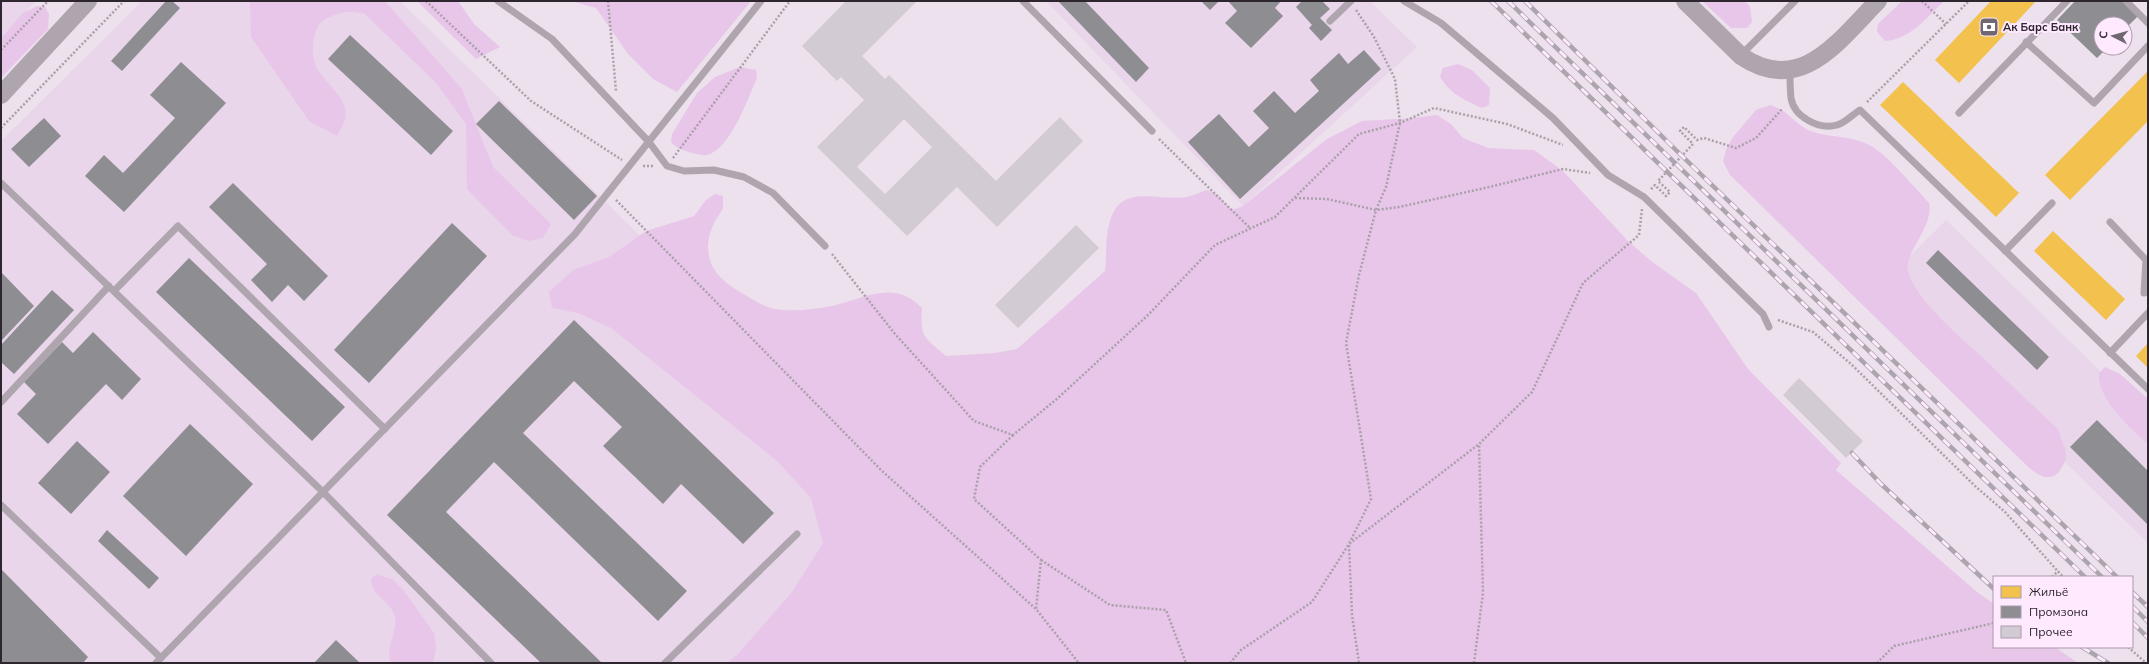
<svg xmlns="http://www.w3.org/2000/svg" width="2149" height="664" font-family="Mulish,sans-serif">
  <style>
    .built { fill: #e9d6ea }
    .green { fill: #e8c6e9 }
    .homes { fill: #f2c14e }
    .industry { fill: #8d8d92 }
    .building { fill: #d3cbd3; fill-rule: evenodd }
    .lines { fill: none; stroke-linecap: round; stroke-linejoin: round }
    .path { stroke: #aaa0aa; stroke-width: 2.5; stroke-dasharray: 2 2; stroke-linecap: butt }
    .service { stroke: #afa5af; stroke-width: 7 }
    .tertiary { stroke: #afa5af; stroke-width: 18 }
    .rail-casing { stroke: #ada5ad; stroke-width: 4.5 }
    .rail { stroke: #fee9fe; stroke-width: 3; stroke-dasharray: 9; stroke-linecap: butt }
    .labels { text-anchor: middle; stroke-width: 4; stroke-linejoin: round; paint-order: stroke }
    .poi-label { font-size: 11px; font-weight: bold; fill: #2e262e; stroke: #fee9fe; text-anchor: start }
  </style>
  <rect width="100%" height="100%" fill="#ece1ec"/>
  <!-- built -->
  <path class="built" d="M1 1H36L1 37Z
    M142 1H400L1070 656 1062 663H1V141Z
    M1046 1H1370L1417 47 1243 206Z
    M1946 220 2148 418V543L1882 284Z"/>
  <!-- green -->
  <path class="green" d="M250 1H385L462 89 493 167 551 224 543 238 528 241 512 235 467 189 466 124 437 84 365 14C349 10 339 12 324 20 311 28 310 58 318 70 324 80 343 97 345 108 348 119 342 127 337 136L309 121 251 37Z
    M417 1H458L474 24 500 47 476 59Z
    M571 1H751L677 92 653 79 628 54 596 8Z
    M1702 1H1745L1750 7 1752 22 1747 28H1731Z
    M1902 1H1944C1926 18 1911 39 1885 41L1877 32 1878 24Z
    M37 6 45 7 49 14 48 29 1 78V38L23 13Z
    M1458 64 1472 70 1490 88 1489 105 1482 108C1466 101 1447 92 1440 76L1443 68Z
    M740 67 756 70 757 78C748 98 730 150 707 155 702 156 697 154 692 153 683 150 677 149 671 142L672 134 697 93 715 77Z
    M1770 105C1786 109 1794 123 1808 130 1826 138 1847 135 1865 143 1884 150 1914 187 1929 203 1934 227 1903 254 1908 271 1915 299 1959 336 1981 356 2006 380 2032 405 2058 429 2060 437 2067 449 2066 457 2065 462 2061 470 2058 473 2044 485 2031 469 2021 460L1730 175 1723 161 1726 150 1733 137 1756 110Z
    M1437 115 1451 124 1463 138 1488 148 1534 150 1563 171 1628 241 1651 261 1696 293 1748 369 1841 463 1836 470 1977 592 1994 604V647H2055L2078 663H727L738 654 792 592 823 543 811 498 777 461 611 328 578 313 552 308 549 292 573 270 609 257 646 231 694 216 706 200 715 194 723 196C723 200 723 204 723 208 721 213 717 217 715 221 710 231 706 245 709 256 712 273 727 284 740 292 754 300 767 310 784 310 799 311 817 309 832 306 865 298 894 279 922 308 920 338 924 337 946 356L995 353 1017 349 1105 271C1107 256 1105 239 1109 225 1119 181 1157 202 1186 197 1193 196 1200 192 1207 190L1218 195 1232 210 1243 206 1327 139 1362 121 1414 118Z
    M2105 367 2120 374 2148 399V444C2130 428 2097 399 2099 373Z
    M377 574 393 580 404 591 434 633 436 648 433 663H391C384 647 400 629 394 614 389 600 371 595 371 579Z"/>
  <!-- homes -->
  <path class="homes" d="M1991 1H2036L1959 83 1935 60Z
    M2148 71V121L2070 200 2045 175Z
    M1903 82 2019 193 1996 217 1880 105Z
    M2053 231 2125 299 2106 320 2034 251Z
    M2148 343V368L2136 356Z"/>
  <!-- industry -->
  <path class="industry" d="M166 1H172L180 8 122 71 111 61Z
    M1058 1H1085L1149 68 1136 82Z
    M1201 1H1219L1210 10Z
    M1228 1H1281L1275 8 1283 16 1251 48 1225 23 1237 11Z
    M1302 1H1322L1330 9 1320 18 1332 30 1321 41 1309 28 1312 25 1296 7Z
    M2075 1H2123L2138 16 2125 29V24H2101V48H2107L2097 58 2057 20Z
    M350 35 453 131 431 155 328 59Z
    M1364 50 1381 69 1240 199 1188 142 1219 114 1249 147 1269 128 1253 111 1274 91 1295 113 1319 91 1310 80 1339 53 1348 64Z
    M181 62 226 103 124 212 85 176 104 155 123 173 175 118 150 95Z
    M499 101 597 196 574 220 476 124Z
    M44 118 61 136 29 167 11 149Z
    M233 183 328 276 304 301 288 285 272 302 251 280 267 264 209 207Z
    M452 223 487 256 369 383 334 350Z
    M1938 250 2049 357 2037 370 1926 263Z
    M189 258 345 407 312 441 156 292Z
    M1 272 34 306 2 340 1 339Z
    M52 290 74 310 14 374 1 362V345Z
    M574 320 774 513 743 544 681 484 663 504 603 446 622 427 574 381 523 433 687 591 658 621 494 462 446 512 602 663H541L387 515Z
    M93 332 141 379 122 400 106 384 48 444 17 414 36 394 24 382 62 342 73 353Z
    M2097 420 2148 471V525L2070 447Z
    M190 424 253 484 186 556 123 496Z
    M77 441 110 472 71 514 38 483Z
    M107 530 159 578 149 589 98 541Z
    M1 569 88 657 83 663H1Z
    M336 640 360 663H314Z"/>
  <!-- building -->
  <path class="building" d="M846 1H917L862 56 885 79 889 75 996 181 1060 117 1083 141 997 227 957 187 907 236 817 147 864 100 841 77 837 81 802 46ZM904 119 932 147 885 194 857 167Z
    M1076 225 1099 248 1018 328 995 305Z
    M1799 378 1863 441 1846 458 1783 395Z"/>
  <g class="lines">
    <!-- path -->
    <path class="path" d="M426 1 531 101 622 160
      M608 1 616 91
      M1922 1 1946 24
      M1356 10 1374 37 1395 79 1400 123 1386 187 1376 210 1359 275 1346 343 1371 499 1349 544 1352 615 1359 663
      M1 50 48 1
      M1867 102 1969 1
      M1 128 124 1
      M1159 139 1250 228
      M673 158 790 1
      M643 166H654
      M1651 189 1655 185 1666 196 1670 192 1658 181 1693 144 1680 131 1684 127 1697 140 1704 138 1736 148 1756 138 1783 108
      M1295 198 1327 199 1376 210 1399 207 1485 188 1563 169 1590 173
      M616 200 882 471 1036 609
      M832 254 895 334 974 421 1013 435 1058 398 1148 315 1215 245 1275 217 1359 134 1400 123 1434 108 1507 124 1563 145
      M1778 320 1813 332 1851 364 1975 486 2005 512 2063 577
      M1013 435 980 467 974 499 1041 560 1036 609 1078 662
      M1041 560 1110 605 1166 610 1186 663
      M2052 577 2058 571
      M2128 647 2146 663
      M1230 663 1241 650 1312 602 1349 544 1479 444 1532 392 1583 283 1639 235 1642 209
      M1474 663 1483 593 1479 444
      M1877 663 1894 646 1994 623"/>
    <!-- service -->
    <path class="service" d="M498 1 552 39 649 142 667 166 684 171 714 170 744 177 773 193 825 246
      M1023 1 1152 131
      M1404 1 1441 23 1553 118 1608 175 1644 197 1763 314 1769 327
      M2126 1 2148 23
      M1330 21 1351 1
      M2026 42 2094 103 2148 46
      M1741 55 1795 1
      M1790 70C1790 79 1790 89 1791 98 1794 117 1819 130 1837 125 1845 123 1853 114 1860 110L2148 389
      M1959 113 2067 1
      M1 183 323 492 491 663
      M2110 222 2146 260 2144 293
      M2005 251 2052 203
      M114 291 178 226 385 429
      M2110 353 2148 313
      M1 402 109 286
      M1 505 161 658
      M156 663 575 234 761 1
      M665 663 797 534"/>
    <!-- tertiary -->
    <path class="tertiary" d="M1685 1 1741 56C1801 97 1839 40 1878 1
      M1 95 88 1"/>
    <defs>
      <path id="rail" d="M1491 1 2085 577
        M1508 1 2102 577
        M1525 1 1682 156 2117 577
        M1852 453 1880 483 1994 589
        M2132 592 2148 607
        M2132 606 2148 622
        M2132 622 2148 638
        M2082 647 2108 663"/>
    </defs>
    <!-- rail casing -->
    <use href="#rail" class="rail-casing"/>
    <!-- rail -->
    <use href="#rail" class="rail"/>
  </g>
  <!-- icons -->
  <defs>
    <symbol id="bank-square" viewBox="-11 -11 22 22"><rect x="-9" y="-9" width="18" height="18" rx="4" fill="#706770" stroke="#fee9fe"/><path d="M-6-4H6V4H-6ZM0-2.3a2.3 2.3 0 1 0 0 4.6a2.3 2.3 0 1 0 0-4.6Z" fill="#fff"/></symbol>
  </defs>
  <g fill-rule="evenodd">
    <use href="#bank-square" x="1978" y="16" width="22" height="22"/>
  </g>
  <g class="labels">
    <!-- poi labels -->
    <g class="poi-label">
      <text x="2003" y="31">Ак Барс Банк</text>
    </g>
  </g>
  <!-- border -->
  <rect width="2149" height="664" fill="none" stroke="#2e262e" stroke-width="4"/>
  <!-- legend -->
  <rect x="1993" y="576" width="140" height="72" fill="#fee9fe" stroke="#ab9bab"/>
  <rect x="2001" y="586" width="20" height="12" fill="#f2c14e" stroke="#ab9bab"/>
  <text x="2029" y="596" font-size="12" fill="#2e262e">Жильё</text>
  <rect x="2001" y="606" width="20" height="12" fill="#8d8d92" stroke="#ab9bab"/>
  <text x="2029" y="616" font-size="12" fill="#2e262e">Промзона</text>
  <rect x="2001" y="626" width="20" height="12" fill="#d3cbd3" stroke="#ab9bab"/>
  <text x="2029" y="636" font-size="12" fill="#2e262e">Прочее</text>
  <!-- north arrow -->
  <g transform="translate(2113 36) rotate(276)"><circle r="19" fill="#fee9fe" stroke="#ab9bab"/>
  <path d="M0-3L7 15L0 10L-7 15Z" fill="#706770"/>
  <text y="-6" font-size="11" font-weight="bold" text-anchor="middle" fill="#2e262e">С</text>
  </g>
</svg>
